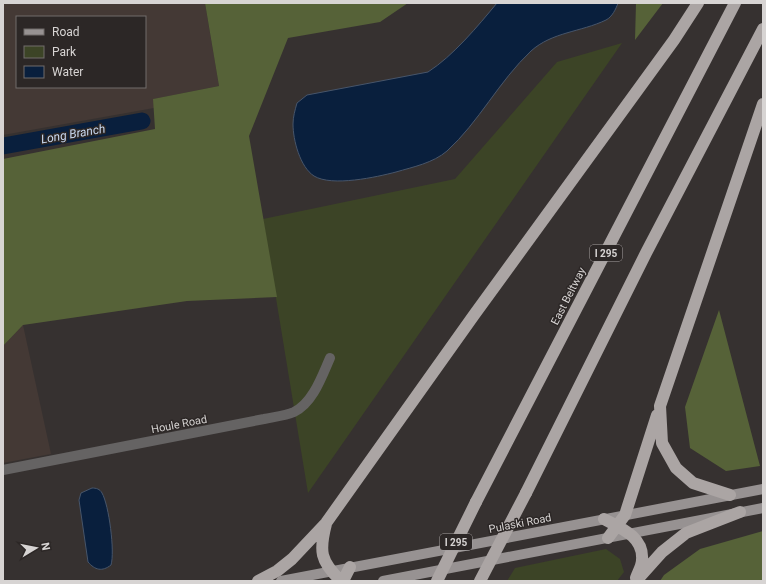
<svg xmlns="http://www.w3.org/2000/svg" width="766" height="584" font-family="Roboto,sans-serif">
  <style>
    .built { fill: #443935; fill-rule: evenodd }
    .green { fill: #3c4426 }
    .forest { fill: #566238 }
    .water { fill: #091f3d; stroke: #47556a }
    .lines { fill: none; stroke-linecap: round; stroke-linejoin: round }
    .river { stroke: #091f3d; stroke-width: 17 }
    .street { stroke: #656363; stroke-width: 10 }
    .primary { stroke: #979292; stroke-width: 10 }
    .highway { stroke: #aba5a4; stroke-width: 12 }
    .highway-bridge { stroke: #aba5a4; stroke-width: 12 }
    .labels { text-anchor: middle; stroke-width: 3; stroke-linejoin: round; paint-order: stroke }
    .shield { fill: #2c2726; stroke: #a4a09f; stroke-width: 1 }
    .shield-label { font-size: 10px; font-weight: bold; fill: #d7d4d3 }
    .street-label { font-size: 11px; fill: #d7d4d3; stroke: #2c2726 }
    .water-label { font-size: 12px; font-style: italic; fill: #cbdbf3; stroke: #2c2726 }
  </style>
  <rect width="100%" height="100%" fill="#363130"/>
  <!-- built -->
  <path class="built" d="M3 3H205L219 86 154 99V108L3 135ZM17 17H145V87H17Z
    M23 325 51 454 3 463V346Z"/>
  <!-- green -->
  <path class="green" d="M622 43 308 493 263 219 455 179 557 62Z
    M606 549 620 559 624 572 617 581H507L515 568Z"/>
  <!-- forest -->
  <path class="forest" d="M205 3H408L380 22 288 38 249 136 277 297 187 301 23 325 3 346V159L155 129 153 99 219 86Z
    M636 3H663L635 40Z
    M719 310 760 466 726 471 690 448 685 407Z
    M763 531V581H660L664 575 700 549Z"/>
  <!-- water -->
  <path class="water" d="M497 3H618C616 9 612 17 606 20 581 32 552 32 531 51 499 81 479 122 447 151 433 163 413 167 396 172 377 177 332 187 314 176 300 167 293 140 293 124 293 117 295 110 297 103L307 95 428 72C453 56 478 26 497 3Z
    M92 488C96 488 100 489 102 493 109 505 115 552 111 565 102 572 95 570 88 562L79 500 81 493Z"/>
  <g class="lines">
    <!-- river -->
    <path class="river" d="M3 146 142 121"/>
    <!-- street -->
    <path class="street" d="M3 470 264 419C273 417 285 416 294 412 313 403 322 376 330 358"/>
    <!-- primary -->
    <path class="primary" d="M281 581 763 489
      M383 581 763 508"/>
    <!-- highway -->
    <path class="highway" d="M526 493 646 253 763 29
      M730 495 693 483 676 468 662 443 660 406 763 104
      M476 502 735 3
      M604 519C621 528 644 537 642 560 642 566 638 572 636 578
      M326 524C319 551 320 561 341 581
      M608 538 625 515 657 415
      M258 581 277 571 292 559 326 523 474 315 674 40 698 3
      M343 581 350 567
      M636 581 662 552 686 533 740 512"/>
    <!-- highway-bridge -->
    <path class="highway-bridge" d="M437 581 476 502
      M480 581 526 493"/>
  </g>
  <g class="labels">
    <!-- shield labels -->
    <g class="shield">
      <rect x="590" y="245" width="32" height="16" rx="3"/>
      <rect x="440" y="534" width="32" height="16" rx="3"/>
    </g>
    <g class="shield-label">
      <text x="606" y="257">I 295</text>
      <text x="456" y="546">I 295</text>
    </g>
    <!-- street labels -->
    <g class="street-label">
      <text transform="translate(568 296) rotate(-63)" y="4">East Beltway</text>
      <text transform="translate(179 424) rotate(-11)" y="4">Houle Road</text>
      <text transform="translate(520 523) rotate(-11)" y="4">Pulaski Road</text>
    </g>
    <!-- water labels -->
    <g class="water-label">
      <text transform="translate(73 134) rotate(-10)" y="4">Long Branch</text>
    </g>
  </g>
  <!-- border -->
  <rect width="766" height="584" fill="none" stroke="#d7d4d3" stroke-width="8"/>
  <!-- legend -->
  <rect x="16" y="16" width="130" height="72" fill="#2c2726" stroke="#706c6b"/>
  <rect x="24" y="29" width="20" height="6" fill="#979292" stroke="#706c6b"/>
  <text x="52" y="36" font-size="12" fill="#d7d4d3">Road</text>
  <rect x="24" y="46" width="20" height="12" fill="#3c4426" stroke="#706c6b"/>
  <text x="52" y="56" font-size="12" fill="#d7d4d3">Park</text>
  <rect x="24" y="66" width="20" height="12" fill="#091f3d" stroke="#706c6b"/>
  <text x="52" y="76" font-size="12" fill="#d7d4d3">Water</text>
  <!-- north arrow -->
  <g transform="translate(36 548) rotate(80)" stroke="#2c2726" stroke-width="3" paint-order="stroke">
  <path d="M0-3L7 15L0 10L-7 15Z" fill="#d7d4d3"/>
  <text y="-6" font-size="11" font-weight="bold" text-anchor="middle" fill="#d7d4d3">N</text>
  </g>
</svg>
